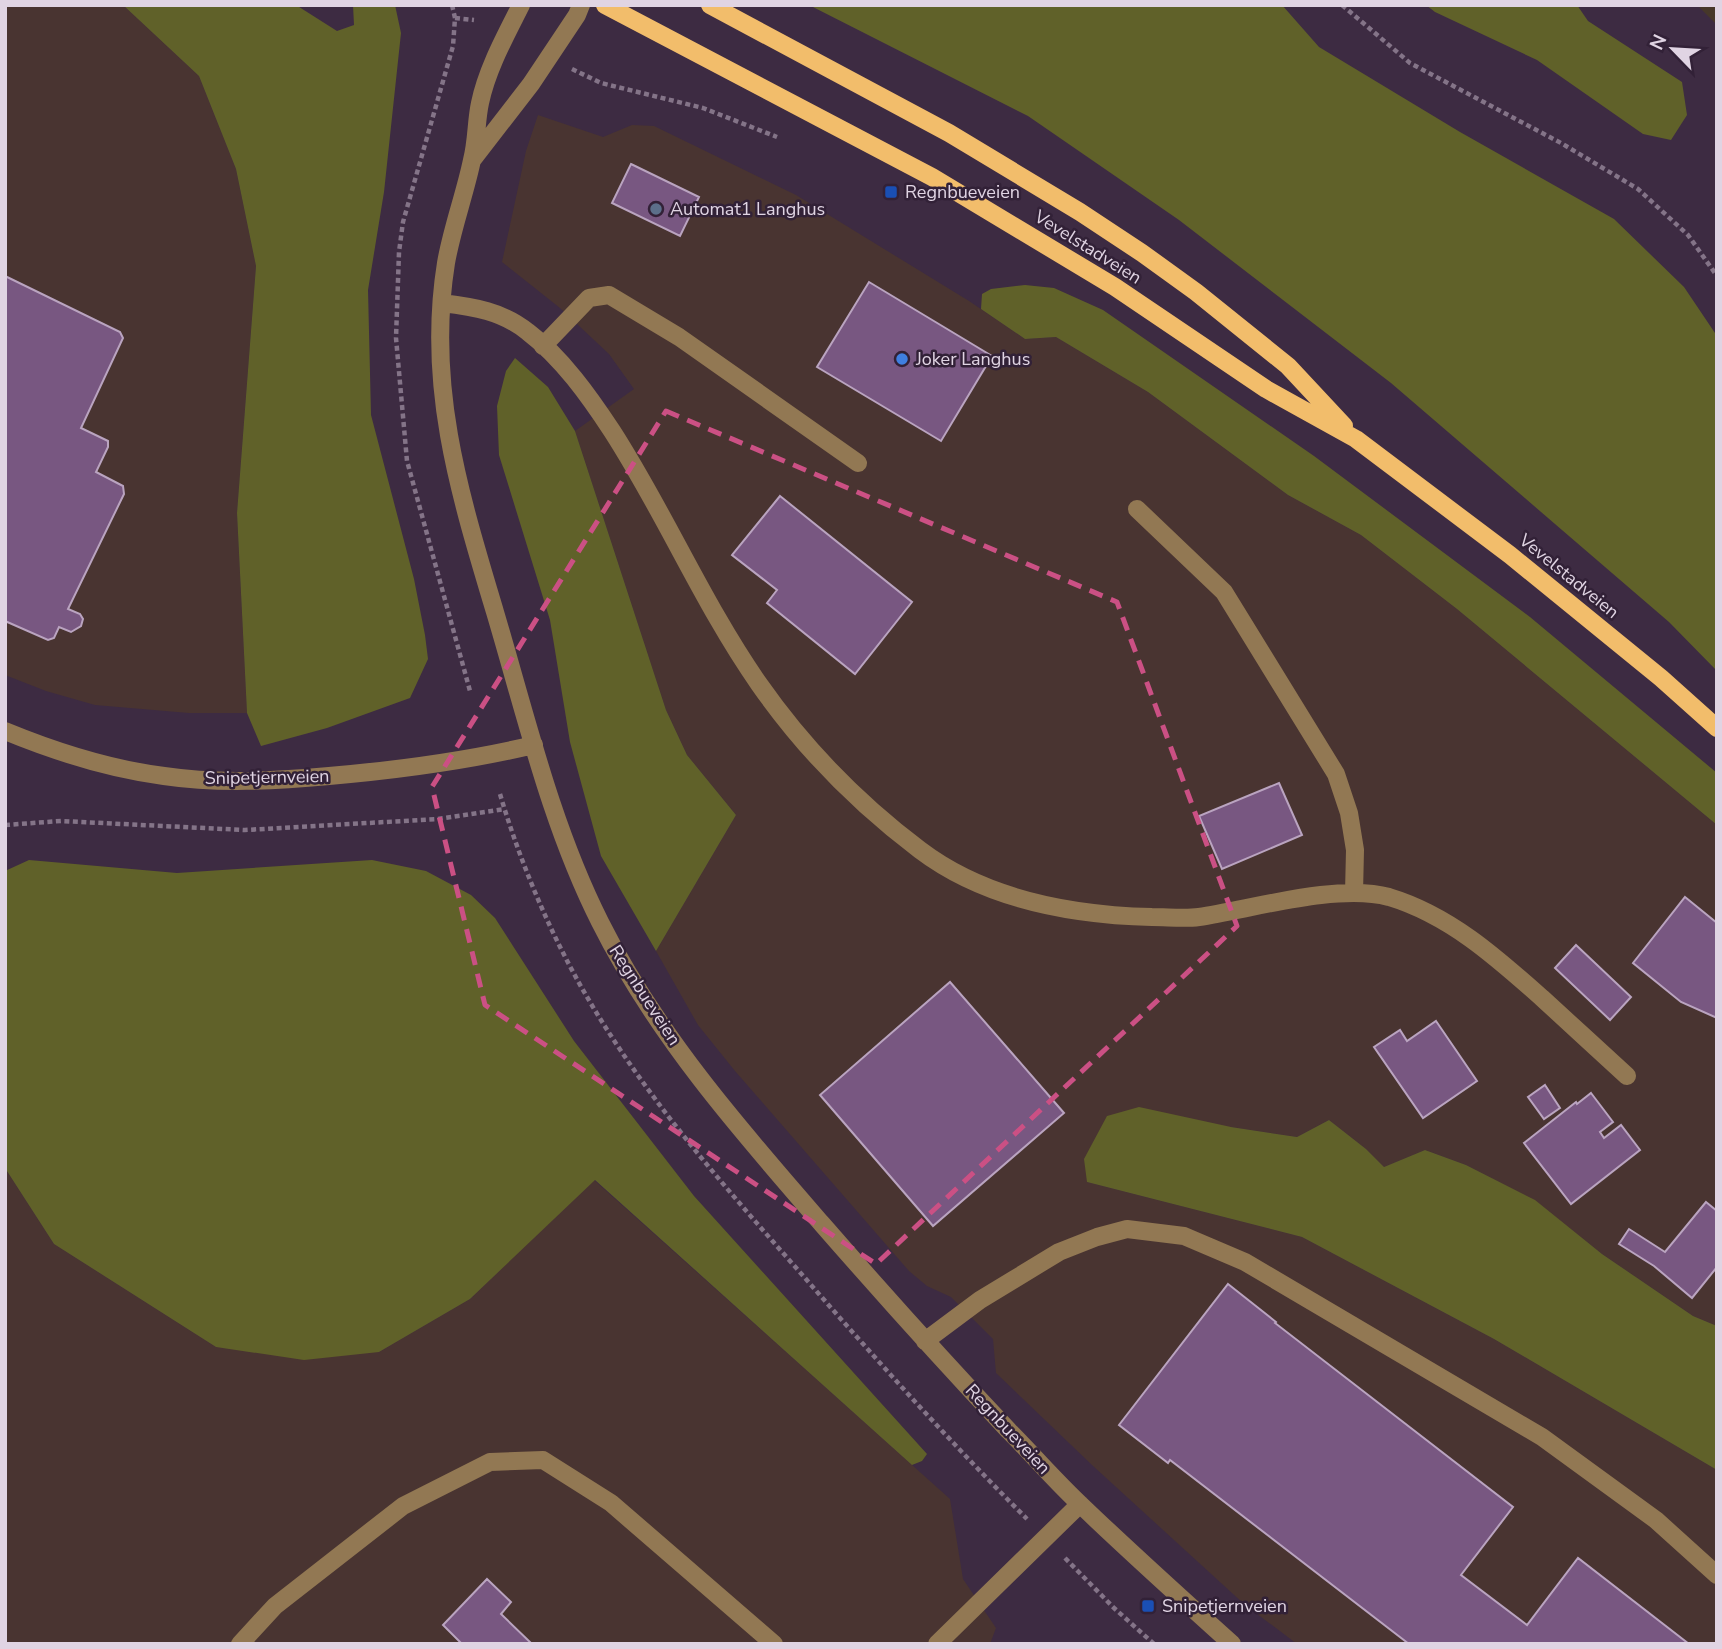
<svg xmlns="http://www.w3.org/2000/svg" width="1722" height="1649" font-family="'Nunito Sans',sans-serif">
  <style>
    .commercial { fill: #493431 }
    .industrial { fill: #46372a }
    .forest { fill: #606129 }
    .building { fill: #785781; stroke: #baa4c0; stroke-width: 2 }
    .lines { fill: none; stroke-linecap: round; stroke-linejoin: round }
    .path { stroke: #847488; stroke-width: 4.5; stroke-dasharray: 5 3.5; stroke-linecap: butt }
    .minor { stroke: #927853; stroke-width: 18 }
    .major { stroke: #f2bd6b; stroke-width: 18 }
    .marked { fill: none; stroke: #cb5084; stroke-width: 5; stroke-dasharray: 14 9; stroke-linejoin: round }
    .transit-dot { fill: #1a4fb4; stroke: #322137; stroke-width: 2.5 }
    .service-dot { fill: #5c6f8a; stroke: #322137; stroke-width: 2.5 }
    .shop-dot { fill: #3f7fe0; stroke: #322137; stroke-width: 2.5 }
    .labels { text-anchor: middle; stroke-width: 5; stroke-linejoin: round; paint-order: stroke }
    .poi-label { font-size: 18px; fill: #e0d4e3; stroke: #322137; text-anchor: start }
    .street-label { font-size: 18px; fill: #e0d4e3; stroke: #322137 }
  </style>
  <rect width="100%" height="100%" fill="#3d2b42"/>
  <!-- commercial -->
  <path class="commercial" d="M5 5H123L199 76 236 169 256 266 237 513 247 713H189L95 705 46 691 5 675Z
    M538 115 603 137 632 125 654 126 796 195 969 301 1025 339 1056 337 1148 392 1288 495 1361 535 1457 609 1717 825V1326L1693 1316 1602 1254 1534 1200 1466 1165 1425 1150 1384 1167 1366 1149 1329 1120 1297 1137 1231 1127 1087 1182 1302 1237 1494 1339 1717 1470V1644H1297L1244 1604 1092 1465 996 1373 993 1339 951 1297 927 1286 909 1271 735 1071 698 1025 656 951 736 815 687 755 666 710 575 431 634 389 609 354 560 308 502 262 526 151Z
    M5 1168 54 1244 216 1347 379 1352 470 1299 594 1180 950 1499 963 1579 996 1628 990 1644H5Z"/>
  <!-- industrial -->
  <path class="industrial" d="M1697 5H1717V25Z"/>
  <!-- forest -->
  <path class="forest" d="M123 5H296L337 31 354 25 353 5H395L401 33 384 192 368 290 371 415 414 579 425 635 428 659 410 698 327 728 261 746 247 713 237 513 256 266 236 169 199 76Z
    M809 5H1282L1319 47 1460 132 1614 219 1684 287 1717 336V671L1669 622 1391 383 1179 220 1028 116Z
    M1426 5H1577L1588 21 1682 82 1687 115 1671 140 1643 134 1537 60 1435 12Z
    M1025 285 1054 288 1103 310 1314 456 1530 617 1717 773V825L1457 609 1361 535 1288 495 1148 392 1056 337 1025 339 981 309 982 294 991 289Z
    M515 358 548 387 575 431 666 710 687 755 736 815 656 951 601 856 570 742 550 620 499 455 497 406 506 371Z
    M29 860 177 873 372 860 426 871 471 895 495 918 574 1041 694 1196 927 1454 922 1461 912 1465 595 1180 470 1299 379 1352 304 1360 216 1347 54 1244 5 1168V871Z
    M1139 1107 1231 1127 1297 1137 1329 1120 1366 1149 1384 1167 1425 1150 1466 1165 1535 1200 1602 1254 1693 1316 1717 1326V1470L1494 1339 1302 1237 1087 1182 1084 1159 1107 1116Z"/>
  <!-- building -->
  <path class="building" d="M631 164 699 197 680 236 612 203Z
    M5 276 120 332 123 338 81 428 108 441V447L96 472 123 486 124 494 68 609 80 614 83 619 81 626 71 632 59 627 54 638 48 640 5 621Z
    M869 282 992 356 941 441 817 367Z
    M780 496 912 602 855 674 767 603 777 590 732 555Z
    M1279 783 1302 835 1222 869 1199 816Z
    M1685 897 1717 923V1018L1681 1002 1633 963Z
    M1576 945 1631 997 1610 1020 1555 968Z
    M950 982 1064 1113 933 1226 820 1095Z
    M1436 1021 1477 1081 1423 1118 1374 1047 1400 1030 1407 1041Z
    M1545 1085 1560 1108 1544 1119 1528 1097Z
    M1591 1093 1613 1122 1600 1132 1604 1138 1621 1125 1640 1150 1571 1204 1524 1143 1576 1102 1577 1104Z
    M1706 1202 1717 1211V1267L1692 1298 1654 1266 1619 1244 1629 1229 1665 1252Z
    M1228 1284 1276 1322 1275 1323 1513 1507 1461 1575 1527 1625 1578 1558 1689 1644H1409L1170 1460 1168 1463 1119 1425Z
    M487 1579 511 1602 501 1614 532 1644H462L443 1625Z"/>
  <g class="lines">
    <!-- path -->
    <path class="path" d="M452 5 455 18 453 46 403 222 399 252 396 338 407 461 470 691
      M1342 5 1410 63 1561 143 1638 189 1688 235 1717 276
      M455 18 474 20
      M572 69 601 83 703 108 777 137
      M500 794C521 865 552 938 590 1002 648 1100 723 1185 798 1270 872 1355 947 1439 1027 1519
      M5 825 61 821 245 830 438 819 505 809
      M1065 1558 1114 1608 1154 1644"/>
    <!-- minor -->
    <path class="minor" d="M521 5C506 35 487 69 480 103 476 121 477 141 472 160 465 194 452 228 446 263 426 387 460 495 495 612 526 716 551 825 600 922 656 1034 740 1130 822 1224 883 1294 945 1363 1009 1431 1034 1456 1057 1483 1083 1507 1132 1554 1182 1599 1232 1644
      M473 159 531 84 577 15 581 5
      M442 303C474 307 502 311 528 332 562 358 589 396 612 431 665 513 703 604 759 684 803 747 859 804 920 850 986 900 1071 915 1152 917 1168 917 1184 919 1199 917 1252 909 1338 883 1389 897 1449 915 1496 957 1542 998 1570 1024 1599 1050 1627 1076
      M543 346 589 298 609 295 679 337 858 463
      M1137 509 1224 592 1336 774 1349 813 1355 850 1354 893
      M5 731C56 752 110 769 164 776 218 784 274 781 329 776 398 770 466 761 534 745
      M925 1341 980 1300 1059 1252 1097 1237 1127 1229 1184 1236 1245 1262 1542 1437 1656 1520 1717 1575
      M240 1644 275 1606 403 1506 490 1462 543 1460 611 1503 774 1644
      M937 1644 1080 1504"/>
    <!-- major -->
    <path class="major" d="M605 5 932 177 1115 287 1266 389 1356 439 1510 555 1661 678 1717 728
      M710 5 949 133 1080 212 1142 253 1196 292 1288 366 1344 426"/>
  </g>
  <!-- marked area -->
  <path class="marked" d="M666 411 1117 602 1237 926 876 1264 485 1005 432 787Z"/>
  <!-- markers -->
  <g class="transit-dot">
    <rect x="884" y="185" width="14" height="14" rx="3.5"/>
    <rect x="1141" y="1599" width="14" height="14" rx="3.5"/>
  </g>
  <circle class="service-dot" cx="656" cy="209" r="7"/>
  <circle class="shop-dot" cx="902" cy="359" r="7"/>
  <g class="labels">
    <!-- poi labels -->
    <g class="poi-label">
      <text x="905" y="198">Regnbueveien</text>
      <text x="670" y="215">Automat1 Langhus</text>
      <text x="916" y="365">Joker Langhus</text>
      <text x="1162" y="1612">Snipetjernveien</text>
    </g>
    <!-- street labels -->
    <g class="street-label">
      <text transform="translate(1088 247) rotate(32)" y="6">Vevelstadveien</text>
      <text transform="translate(1569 576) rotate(39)" y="6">Vevelstadveien</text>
      <text transform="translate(267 777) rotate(-1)" y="6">Snipetjernveien</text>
      <text transform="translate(645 995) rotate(57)" y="6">Regnbueveien</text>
      <text transform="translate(1008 1429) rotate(47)" y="6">Regnbueveien</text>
    </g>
  </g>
  <!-- border -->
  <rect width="1722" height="1649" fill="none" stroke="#e0d4e3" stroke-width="14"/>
  <!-- north arrow -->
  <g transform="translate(1673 49) rotate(295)" stroke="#322137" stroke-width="5" paint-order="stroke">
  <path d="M0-5L12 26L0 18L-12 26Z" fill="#e0d4e3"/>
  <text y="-10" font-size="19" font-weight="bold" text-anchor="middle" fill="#e0d4e3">N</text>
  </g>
</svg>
